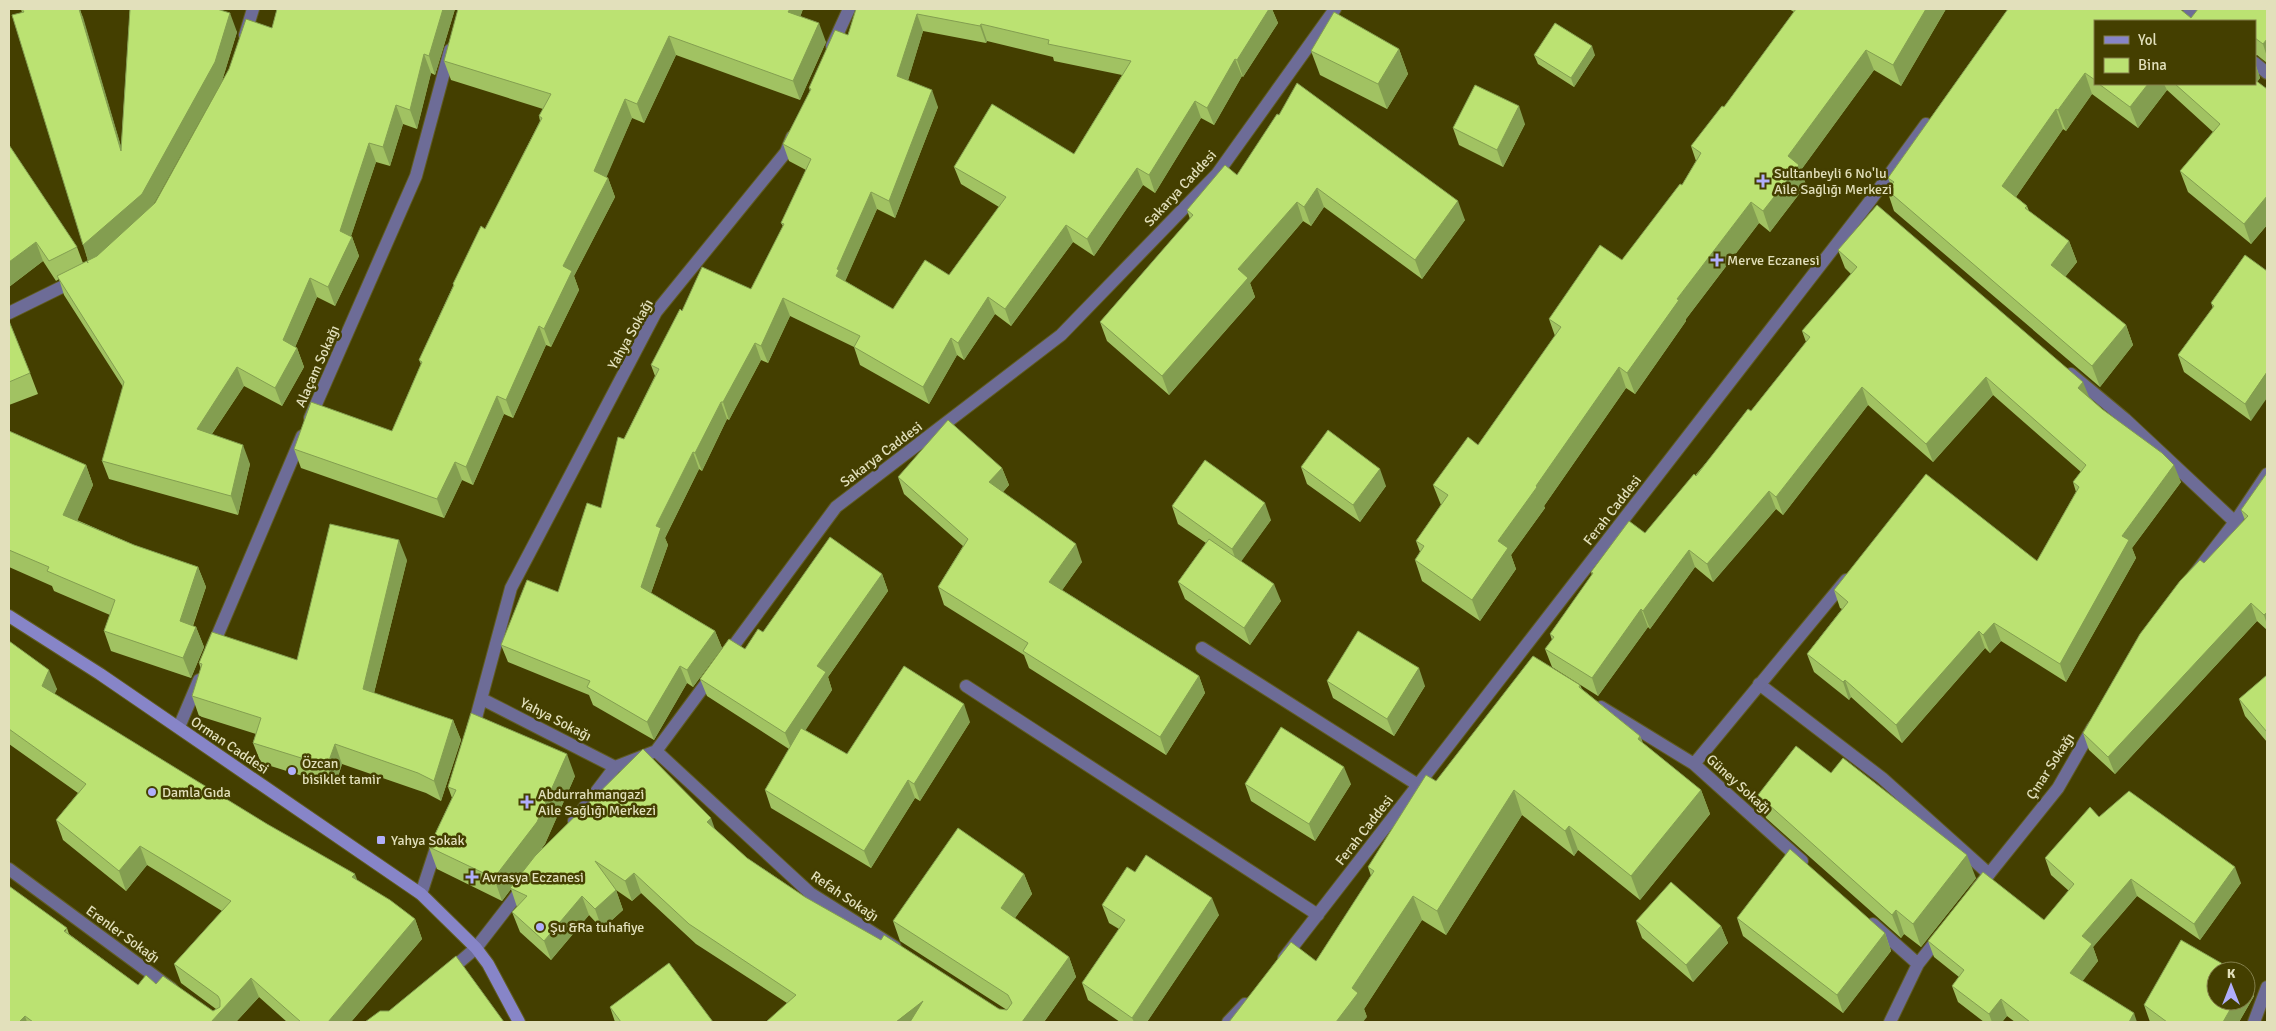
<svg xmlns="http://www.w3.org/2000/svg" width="2276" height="1031" font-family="Signika,sans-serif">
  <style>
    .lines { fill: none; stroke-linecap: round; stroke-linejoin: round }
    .lane-casing { stroke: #605c22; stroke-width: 14 }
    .street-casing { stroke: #605c22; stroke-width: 14 }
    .secondary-casing { stroke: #605c22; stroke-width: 14 }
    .lane { stroke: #6d6c97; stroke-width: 12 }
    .street { stroke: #6d6c97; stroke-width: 12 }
    .secondary { stroke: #8785c8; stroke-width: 12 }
    .wall { fill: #a1c262; fill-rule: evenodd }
    .shaded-wall { fill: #839e50 }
    .building { fill: #bbe272; stroke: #839e50; fill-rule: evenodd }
    .poi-dot { fill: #b0aefa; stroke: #443f00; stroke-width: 2 }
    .labels { text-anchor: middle; stroke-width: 5; stroke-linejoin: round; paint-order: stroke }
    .poi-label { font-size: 14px; fill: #e2e0bb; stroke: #443f00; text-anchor: start }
    .street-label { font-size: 14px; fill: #e2e0bb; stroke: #443f00 }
  </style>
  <rect width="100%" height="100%" fill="#443f00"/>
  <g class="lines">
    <defs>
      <path id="lane" d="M1759 684 1882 778 1989 874"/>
      <path id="street" d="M2189 9 2204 21
        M245 35 253 9
        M832 46 849 9
        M2255 63 2267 73
        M9 313 76 280
        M2071 374 2125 419 2235 522
        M310 418 416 176 450 50
        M2194 575 2235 522 2267 474
        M212 648 302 436
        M1202 648 1418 785
        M726 656 836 507 1061 335 1217 174 1335 9
        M966 686 1318 915
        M482 699 615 767
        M1601 707 1694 764 1802 861
        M179 727 199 680
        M473 729 511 588 656 312 786 152 792 137
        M656 751 810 893 895 947
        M1694 764 1846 580
        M574 821 615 767 656 751 713 674
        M9 869 172 989
        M1977 889 2058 788 2093 727
        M421 894 438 842
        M1873 924 1918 964
        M1284 958 1870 201 1926 124
        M448 972 476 948 524 886
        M1228 1022 1245 1004
        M1890 1022 1918 964 1940 936
        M2254 1022 2267 987"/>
      <path id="secondary" d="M9 616 100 674 421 894 476 948 488 964 519 1022"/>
    </defs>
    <!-- lane casing -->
    <use href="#lane" class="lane-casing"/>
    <!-- street casing -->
    <use href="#street" class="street-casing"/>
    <!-- secondary casing -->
    <use href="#secondary" class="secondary-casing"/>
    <!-- lane -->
    <use href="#lane" class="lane"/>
    <!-- street -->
    <use href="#street" class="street"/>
    <!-- secondary -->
    <use href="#secondary" class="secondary"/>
  </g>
  <!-- wall -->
  <path class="wall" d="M21 9H80L121 147 130 9H222V11L237 32 222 81 152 206 155 203 272 28 455 9 435 75 431 73 417 129 403 124 390 166 376 162 351 236 352 237 359 256 335 306 317 297 295 347 297 348 304 367 282 406 244 386 212 434 250 464 238 515 109 479 102 461 123 387 64 295 59 279 56 281 43 261 9 287V145L77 247 83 263 88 261Z
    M803 9 800 17 826 42 800 100 676 55 644 123 632 118 606 177 608 178 615 197 574 276 579 290 551 347 546 345 513 418 504 414 473 485 462 480 444 518 301 468 294 449 392 431 421 364 419 360 453 286V284L485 229 540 121 539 116 543 109 451 80 444 61Z
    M856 9H1272L1278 23 1243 77 1242 76 1214 125 1201 118 1155 193 1143 185 1094 256 1073 242 1011 326 995 314 964 360 957 355 929 404 860 365 854 347 790 316 768 363 761 360 729 420 727 419 702 471 699 469 665 538 668 545 651 593 715 631 722 648 693 687 687 683 654 740 593 705 589 695 508 662 501 645 558 592 601 508 624 439 655 376 651 365 682 311 751 289 783 226 781 223 806 170 789 161 783 144 810 91 809 88 848 35ZM923 31 986 43 987 41 1053 57 1054 61 1122 75 1074 154 954 167 961 184 999 207 949 275 893 309 845 281 877 209 895 218 938 107 908 80Z
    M1789 9H1946L1901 86 1874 70 1801 170 1806 185 1770 232 1759 223 1686 319V321L1635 394 1626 388 1544 506 1545 508 1511 555 1516 569 1480 621 1422 581 1415 560 1420 552 1416 541 1441 505 1433 485 1478 445 1555 336 1549 319 1622 260 1682 185 1696 161 1691 146 1724 107 1794 12Z
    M2008 9H2180L2191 18 2198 9H2267V63L2257 55 2255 56V21H2095V84H2255V63L2260 78 2257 82 2267 89V225L2251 244 2188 192 2180 171 2213 132 2167 90 2138 128 2092 94 2066 131 2063 129 2016 197 2027 206 2029 211 2069 241 2077 262 2065 277 2126 325 2133 345 2100 387 1894 211 1887 190 1891 185 1888 178Z
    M1399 49 1408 74 1387 109 1320 75 1311 51Z
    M1534 55H1595L1574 87 1538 64Z
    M1279 115 1465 220 1422 279 1324 207 1311 226 1303 221 1250 283 1255 297 1169 395 1107 341 1100 322 1190 219 1187 210 1237 175Z
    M1525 124 1503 167 1459 145 1453 128Z
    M1838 250 2089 397 2181 482 2132 548 2136 558 2066 682 2001 641 1990 653 1985 648 1902 743 1851 697 1849 700 1814 672 1807 654 1842 609 1840 608 1834 590 2037 561 2076 492 2073 482 2081 472 1993 395 1933 462 1868 405 1783 515 1776 509 1713 582 1695 567 1650 629 1648 627 1598 696 1552 667 1545 649 1552 640 1550 634 1592 575 1591 572 1645 533 1751 411 1806 342 1802 331 1851 274 1845 268Z
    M2245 255 2251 421 2184 372 2178 355 2213 308 2211 303Z
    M9 321 30 373 38 394 9 405Z
    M9 431 86 465 93 485 77 520 134 545 198 567 206 587 193 626 196 627 204 647 191 678 111 651 104 631 110 615 54 591 52 586 9 567Z
    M1301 467 1386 486 1360 522 1307 484Z
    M1002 468 1009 485 1003 492 1082 562 1062 590 1199 676 1205 693 1166 755 1029 668 1024 655 944 605 938 587 963 546 904 494 898 477Z
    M2267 473V630L2257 621 2115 774 2089 750 2083 733 2204 563 2245 520 2241 510Z
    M1172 506 1271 520 1241 561 1281 601 1250 645 1185 599 1178 582 1206 543 1178 524Z
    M407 560 374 693 453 720 461 740 441 801 426 793 342 764 335 786 261 763 253 743 256 734 199 716 192 696 201 669 199 663 297 660Z
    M882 574 888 591 828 677 832 690 805 730 847 754 970 722 920 801 915 798 871 868 771 808 765 790 789 749 707 696 700 679 745 649 763 632Z
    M9 641 57 689 54 694 357 880 415 919 422 939 351 1022H287L259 997 236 1022H9L67 928 69 934 138 985 156 984 213 1011 216 1009 181 983 174 964 222 911 147 865 126 891 63 840 56 820 78 793 9 744Z
    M2267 675V742L2245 716 2239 699Z
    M1327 681 1425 686 1394 736 1333 698Z
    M1580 685 1582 689 1640 736 1643 743 1701 790 1710 814 1640 900 1578 850 1574 856 1522 815 1446 935 1422 920 1364 1009 1367 1017 1316 961 1371 876 1368 867 1436 781Z
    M1831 773 1976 878 1921 947 1904 934 1901 938 1766 818 1758 795Z
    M575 776 545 844 542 848 715 829 747 858 805 897 999 1009 1007 1010 900 941 893 921 1024 874 1032 894 1015 918 1069 957 1076 977 1044 1022 787 1003 696 944 641 893 632 901 616 890 623 910 602 929 589 915 551 960 520 932 512 912 517 907 511 889 502 901 437 869 429 847 452 798 448 787Z
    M1245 784H1351L1315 841 1251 801Z
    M2099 817 2241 883 2200 940 2137 896 2093 947 2098 961 2082 981 2137 1022H2015L2007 1016 2002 1022H1984L1958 1002 1952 986 1959 977 1934 957 1928 941 2044 920 2069 891 2051 875 2045 858Z
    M1135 872 1219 915 1147 1022H1120L1088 1000 1082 983 1119 929 1109 923 1102 905Z
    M1737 918 1885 933 1891 951 1843 1013 1743 936Z
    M1636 921 1721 926 1728 943 1693 982 1642 938Z
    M2248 978 2254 996 2239 1022H2150L2144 1005Z
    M610 1007 713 1022H615Z"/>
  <!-- shaded-wall -->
  <path class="shaded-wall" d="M79 9 83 17 128 170 121 151Z
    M443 9H455L435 75 429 56Z
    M790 9H803L795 31 788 12Z
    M1269 9H1272L1278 23 1243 77 1237 60Z
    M1926 9H1946L1901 86 1893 65Z
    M230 13 237 32 222 81 149 213 89 264 83 245Z
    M917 14 923 31 904 94 897 76Z
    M819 23 826 42 800 100 793 81Z
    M981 24 987 41 986 43 980 26Z
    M669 36 676 55 644 123 637 104Z
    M2267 39V57L2263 44Z
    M1592 46 1595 55 1574 87 1571 78Z
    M1399 49 1408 74 1387 109 1378 84Z
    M1866 50 1874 70 1801 170 1806 185 1770 232 1763 211 1788 156Z
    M424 54 431 73 417 129 410 110Z
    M1235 59 1242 76 1214 125 1207 108Z
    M2255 63 2260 78 2250 91 2255 84Z
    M2085 73 2092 94 2066 131 2058 110Z
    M2148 84H2164L2167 90 2138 128 2130 107Z
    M932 90 938 107 895 218 889 201Z
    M625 99 632 118 601 190 594 171Z
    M1195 101 1201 118 1155 193 1149 175Z
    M396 105 403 124 390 166 383 147Z
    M1519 106 1525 124 1503 167 1497 150Z
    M2056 109 2063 129 2009 207 2002 186Z
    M369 143 376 162 348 245 352 237 359 256 335 306 328 287 340 231Z
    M1137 168 1143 185 1094 256 1087 239Z
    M608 178 615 197 574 276 579 290 551 347 544 329 563 266Z
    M1317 188 1324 207 1311 226 1304 207Z
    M871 192 877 209 844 284 836 276 837 269Z
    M2267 196V225L2251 244 2244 224Z
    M1458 201 1465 220 1422 279 1415 260Z
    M1297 202 1303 221 1250 283 1255 297 1169 395 1162 376 1238 269Z
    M1751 202 1759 223 1686 319V321L1635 394 1627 373 1677 299Z
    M1066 225 1073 242 1011 326 1005 309Z
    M2069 241 2077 262 2058 286 2051 265Z
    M36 242 43 261 9 287V262Z
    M310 278 317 297 290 359 283 340Z
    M988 297 995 314 964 360 958 343Z
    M783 298 790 316 768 363 761 346Z
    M2126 325 2133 345 2100 387 2092 366Z
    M539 326 546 345 513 418 506 400Z
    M951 338 957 355 929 404 923 387Z
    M755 343 761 360 729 420 723 402Z
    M297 348 304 367 282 406 275 388Z
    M237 367 244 386 203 447 197 429Z
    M1619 367 1626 388 1544 506 1545 508 1511 555 1516 569 1480 621 1472 600 1498 541 1536 486Z
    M2267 372V398L2251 421 2245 404Z
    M1986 377 1993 395 1933 462 1926 444Z
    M2083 382 2090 399 2078 388Z
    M1862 387 1868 405 1783 515 1776 497Z
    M497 396 504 414 473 485 466 467Z
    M721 402 727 419 702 471 695 453Z
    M243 445 250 464 238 515 231 496Z
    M693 452 699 469 665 538 668 545 647 604 641 587 656 526Z
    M455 462 462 480 444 518 437 499Z
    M86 465 93 485 71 535 63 515Z
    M2174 465 2181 482 2132 548 2136 558 2066 682 2060 664 2122 536Z
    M1002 468 1009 485 996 500 989 482Z
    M1380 469 1386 486 1360 522 1353 505Z
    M1769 491 1776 509 1713 582 1707 564Z
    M1265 503 1271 520 1238 566 1232 549Z
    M399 540 407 560 370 709 363 689Z
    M1076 544 1082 562 1056 599 1049 582Z
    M1689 550 1695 567 1650 629 1643 611Z
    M198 567 206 587 187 642 180 621Z
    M882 574 888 591 828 677 832 690 792 751 785 733 817 666Z
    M1274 584 1281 601 1250 645 1244 628Z
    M2251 603 2257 621 2115 774 2108 757Z
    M1641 609 1648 627 1598 696 1592 678Z
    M2267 612V625L2264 615Z
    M1994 623 2001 641 1990 653 1983 635Z
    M196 627 204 647 191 678 183 658Z
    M715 631 722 648 693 687 687 670Z
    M1979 631 1985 648 1902 743 1896 725Z
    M680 666 687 683 654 740 647 722Z
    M1419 668 1425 686 1394 736 1387 719Z
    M49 670 57 689 49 706 42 686Z
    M1199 676 1205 693 1166 755 1160 737Z
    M1845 680 1851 697 1849 700 1843 682Z
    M964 704 970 722 920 801 914 784Z
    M453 720 461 740 441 801 434 781Z
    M1640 736 1649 761 1638 739Z
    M335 744 342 764 335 786 327 766Z
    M567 754 575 776 545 844 502 901 494 878Z
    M1344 767 1351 784 1315 841 1309 824Z
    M908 780 915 798 871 868 864 851Z
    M1514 790 1522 815 1446 935 1437 911Z
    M1701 790 1710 814 1640 900 1631 876Z
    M711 818 718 838 707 822Z
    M1569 826 1578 850 1574 856 1565 831Z
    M140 846 147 865 126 891 119 871Z
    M1967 855 1976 878 1921 947 1913 924Z
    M2235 867 2241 883 2200 940 2194 924Z
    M634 873 641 893 632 901 625 881Z
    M355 874 362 893 352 877Z
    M1024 874 1032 894 1008 928 1001 908Z
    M2131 879 2137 896 2093 947 2098 961 2076 990 2070 973 2082 936Z
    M616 890 623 910 602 929 595 909Z
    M582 896 589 915 551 960 544 941Z
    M1413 896 1422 920 1364 1009 1367 1017 1363 1022H1336L1352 988Z
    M1212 898 1219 915 1147 1022H1134L1132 1018Z
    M1896 910 1904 934 1901 938 1892 915Z
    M415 919 422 939 351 1022H328Z
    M1721 926 1728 943 1693 982 1686 965Z
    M1885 933 1891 951 1843 1013 1837 995Z
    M1069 957 1076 977 1044 1022H1022Z
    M251 978 259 997 236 1022H211Z
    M2248 978 2254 996 2239 1022H2223L2235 1001H2246V982Z
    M2001 999 2007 1016 2002 1022H1992L1989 1014Z
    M923 1001 928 1022H896Z
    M2134 1013 2137 1022H2129Z
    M25 1016 27 1022H19Z"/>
  <!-- building -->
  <path class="building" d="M22 9H79L121 151 130 9H217L230 13 215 62 142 194 83 245 12 15 24 12Z
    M277 9H443L429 56 424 54 410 110 396 105 383 147 369 143 340 231 352 237 328 287 310 278 283 340 297 348 275 388 237 367 197 429 243 445 231 496 102 461 124 382 57 276 87 261 88 263 87 261 97 256 155 203 229 69 246 19 272 28Z
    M458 9H790L788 12 819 23 793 81 669 36 637 104 625 99 594 171 608 178 563 266 572 271 544 329 539 326 506 400 497 396 466 467 455 462 437 499 294 449 311 402 392 431 422 362 419 360 454 285 453 284 481 226 485 229 542 118 539 116 551 94 444 61Z
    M856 9H1269L1237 60 1235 59 1207 108 1195 101 1149 175 1137 168 1087 239 1066 225 1005 309 988 297 958 343 951 338 923 387 854 347 860 336 783 298 761 346 755 343 723 402H721L695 453 693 452 656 526 661 528 641 587 715 631 687 670 680 666 647 722 587 687 590 681 501 645 527 580 558 592 587 503 601 508 618 437 624 439 659 369 651 365 680 309 682 311 702 267 751 289 784 224 781 223 811 159 783 144 811 89 809 88 835 30 848 35ZM917 14 980 26 981 24 1049 40 1048 44 1131 61 1074 154 992 104 954 167 1006 197 949 275 925 260 893 309 836 276 839 270 837 269 871 192 889 201 932 90 897 76Z
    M1796 9H1926L1893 65 1866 50 1788 156 1799 165 1763 211 1751 202 1677 299 1679 300 1627 373 1619 367 1536 486 1537 487 1498 541 1508 548 1472 600 1415 560 1424 546 1416 541 1448 495 1433 485 1468 437 1478 445 1561 327 1549 319 1600 245 1622 260 1680 184 1682 185 1701 153 1691 146 1722 106 1724 107Z
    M2008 9H2180L2191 18 2198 9H2267V39L2263 44 2255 38V21H2095V80L2085 73 2058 110 2056 109 2002 186 2027 206 2025 208 2069 241 2051 265 2126 325 2092 366 1887 190 1894 182 1888 178Z
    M1334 12 1399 49 1378 84 1311 51Z
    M1555 23 1592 46 1571 78 1534 55Z
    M2255 80 2267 89V196L2244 224 2180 171 2220 124 2175 84H2255Z
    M1297 83 1458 201 1415 260 1317 188 1304 207 1297 202 1238 269 1248 278 1162 376 1100 322 1193 215 1187 210 1225 165 1237 175 1277 114 1279 115Z
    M2099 84H2148L2130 107Z
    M1475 85 1519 106 1497 150 1453 128Z
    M9 145 77 247 49 261 36 242 9 262Z
    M1877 205 2083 382 2078 388 2102 409 2162 453 2174 465 2122 536 2129 540 2060 664 1994 623 1983 635 1979 631 1896 725 1845 680 1843 682 1807 654 1848 602 1834 590 1926 474 2037 561 2079 487 2073 482 2086 465 1986 377 1926 444 1862 387 1776 497 1769 491 1707 564 1689 550 1643 611 1641 609 1592 678 1545 649 1554 637 1550 634 1593 573 1591 572 1629 521 1645 533 1694 474 1696 476 1748 409 1751 411 1810 337 1802 331 1857 267 1838 250Z
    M2245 255 2267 271V372L2245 404 2178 355 2214 306 2211 303Z
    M9 321 30 373 9 382Z
    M948 420 1002 468 989 482 1076 544 1049 582 1199 676 1160 737 1023 651 1028 643 938 587 968 539 898 477Z
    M1328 430 1380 469 1353 505 1301 467Z
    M9 431 86 465 63 515 134 545 198 567 180 621 196 627 183 658 104 631 115 600 47 571 49 567 9 550Z
    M1205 460 1265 503 1232 549 1172 506Z
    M2267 473V612L2264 615 2251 603 2108 757 2083 733 2140 634 2180 581 2200 560 2204 563 2248 516 2241 510Z
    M330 524 399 540 363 689 453 720 434 781 418 773 335 744 327 766 253 743 261 718 192 696 202 664 199 663 212 632 297 660Z
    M830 537 882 574 817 666 826 672 785 733 700 679 729 639 745 649 758 629 763 632Z
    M1209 539 1274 584 1244 628 1178 582Z
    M1358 631 1419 668 1387 719 1327 681Z
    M9 641 49 670 42 686 267 824 355 874 352 877 390 900 415 919 328 1022H301L251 978 211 1022H33L25 1016 19 1022H9V886L67 928 64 931 138 985 146 975 156 984 163 976 213 1011 220 1007V1000L218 996 174 964 231 901 140 846 119 871 56 820 86 784 9 729Z
    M1533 656 1580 685 1579 687 1640 736 1638 739 1701 790 1631 876 1569 826 1565 831 1514 790 1437 911 1413 896 1352 988 1358 993 1336 1022H1229L1291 942 1316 961 1374 871 1368 867 1426 775 1436 781Z
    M904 666 964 704 914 784 908 780 864 851 765 790 801 728 847 754Z
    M2267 675V732L2239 699Z
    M471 713 567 754 537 822 494 878 429 847 456 790 448 787Z
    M1281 727 1344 767 1309 824 1245 784Z
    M1796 746 1831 773 1843 758 1967 855 1913 924 1896 910 1892 915 1758 795Z
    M643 749 711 818 707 822 747 858 805 897 881 940 884 935 999 1009 1007 1010 1012 1003 1008 995 893 921 958 828 1024 874 1001 908 1069 957 1022 1022H910L923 1001 896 1022H766L796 995 689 924 634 873 625 881 595 861 616 890 595 909 582 896 544 941 512 912 527 896 510 888 535 856Z
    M2129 791 2235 867 2194 924 2131 879 2082 936 2092 944 2070 973 2134 1013 2129 1022H2030L2001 999 1989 1014 1952 986 1964 970 1928 941 1983 872 2044 920 2074 884 2045 858 2090 807 2099 817Z
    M1790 849 1885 933 1837 995 1737 918Z
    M1146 855 1212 898 1132 1018 1082 983 1125 920 1102 905 1127 867 1135 872Z
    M1671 882 1721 926 1686 965 1636 921Z
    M2181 940 2235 971H2216V1001H2235L2223 1022H2167L2144 1005Z
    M456 956 504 1022H365L380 1011H389Z
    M669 963 713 1022H621L610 1007Z"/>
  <!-- markers -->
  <g class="poi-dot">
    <path d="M1760.5 173.5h5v5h5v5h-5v5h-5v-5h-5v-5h5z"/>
    <path d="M1714.5 252.5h5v5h5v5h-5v5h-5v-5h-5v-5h5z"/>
    <circle cx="292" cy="771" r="5"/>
    <circle cx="152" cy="792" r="5"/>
    <path d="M524.5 794.5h5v5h5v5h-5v5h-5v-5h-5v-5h5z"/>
    <rect x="376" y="835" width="10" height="10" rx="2.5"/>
    <path d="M469.5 869.5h5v5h5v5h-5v5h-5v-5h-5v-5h5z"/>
    <circle cx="540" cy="927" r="5"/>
  </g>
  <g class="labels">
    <!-- poi labels -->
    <g class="poi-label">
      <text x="1774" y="178">Sultanbeyli 6 No'lu<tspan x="1774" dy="16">Aile Sağlığı Merkezi</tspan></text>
      <text x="1727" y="265">Merve Eczanesi</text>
      <text x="302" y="768">Özcan<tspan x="302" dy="16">bisiklet tamir</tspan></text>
      <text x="162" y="797">Damla Gıda</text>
      <text x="538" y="799">Abdurrahmangazi<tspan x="538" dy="16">Aile Sağlığı Merkezi</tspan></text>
      <text x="391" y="845">Yahya Sokak</text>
      <text x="482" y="882">Avrasya Eczanesi</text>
      <text x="550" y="932">Şu &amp;Ra tuhafiye</text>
    </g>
    <!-- street labels -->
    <g class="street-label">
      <text transform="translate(1180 188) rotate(-47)" y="5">Sakarya Caddesi</text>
      <text transform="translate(630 334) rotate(-61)" y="5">Yahya Sokağı</text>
      <text transform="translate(317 366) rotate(-66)" y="5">Alaçam Sokağı</text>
      <text transform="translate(881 454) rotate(-37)" y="5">Sakarya Caddesi</text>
      <text transform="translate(1612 510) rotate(-52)" y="5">Ferah Caddesi</text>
      <text transform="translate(556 719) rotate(27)" y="5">Yahya Sokağı</text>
      <text transform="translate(230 745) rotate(34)" y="5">Orman Caddesi</text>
      <text transform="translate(2050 766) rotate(-57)" y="5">Çınar Sokağı</text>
      <text transform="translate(1739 784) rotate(42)" y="5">Güney Sokağı</text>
      <text transform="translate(1364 830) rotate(-52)" y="5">Ferah Caddesi</text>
      <text transform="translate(845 896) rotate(34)" y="5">Refah Sokağı</text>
      <text transform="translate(123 934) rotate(36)" y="5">Erenler Sokağı</text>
    </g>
  </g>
  <!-- border -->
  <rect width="2276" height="1031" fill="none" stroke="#e2e0bb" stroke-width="20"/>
  <!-- legend -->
  <rect x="2094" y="20" width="162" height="65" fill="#443f00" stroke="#837f4b"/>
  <rect x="2104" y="36" width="25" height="8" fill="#8785c8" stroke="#837f4b"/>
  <text x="2138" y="45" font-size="15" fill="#e2e0bb">Yol</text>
  <rect x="2104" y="58" width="25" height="15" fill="#bbe272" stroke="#837f4b"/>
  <text x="2138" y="70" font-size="15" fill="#e2e0bb">Bina</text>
  <!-- north arrow -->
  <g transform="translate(2231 986)"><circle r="24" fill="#443f00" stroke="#837f4b"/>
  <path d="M0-4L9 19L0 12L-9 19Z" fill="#b0aefa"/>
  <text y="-8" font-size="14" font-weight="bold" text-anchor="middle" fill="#e2e0bb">K</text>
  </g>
</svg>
